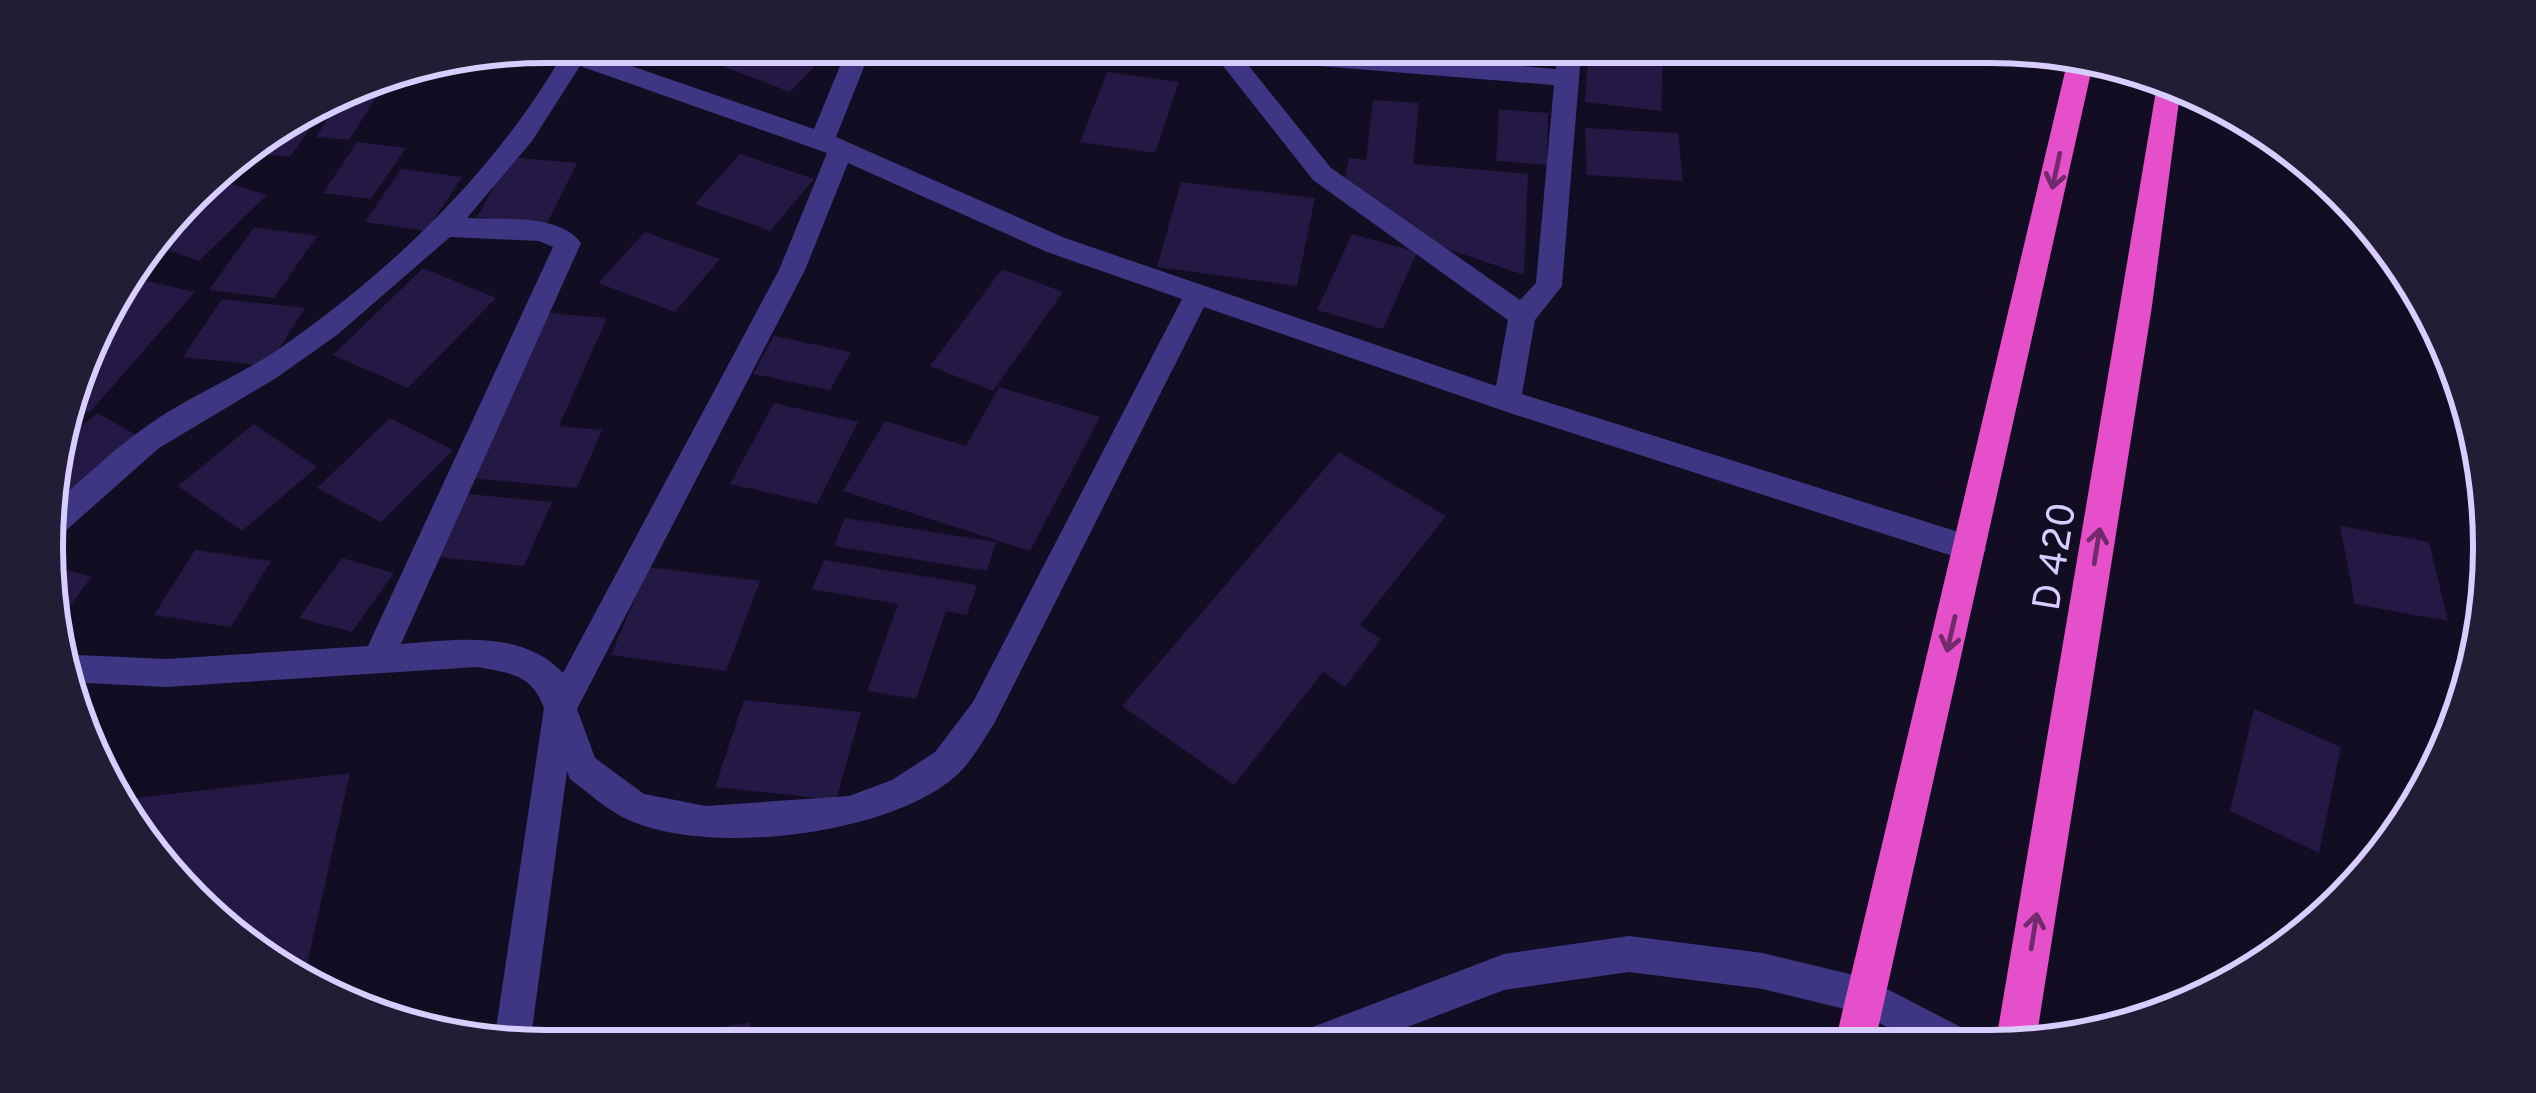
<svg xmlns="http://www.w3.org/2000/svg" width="2536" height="1093" font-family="Overpass,sans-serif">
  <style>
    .building { fill: #241844 }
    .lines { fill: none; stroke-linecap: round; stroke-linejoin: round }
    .minor { fill: #3e3683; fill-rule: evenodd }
    .trunk { fill: #e54fc9; fill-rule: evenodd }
    .oneway { stroke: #712b6d }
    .labels { text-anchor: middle; stroke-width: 10; stroke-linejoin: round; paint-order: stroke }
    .street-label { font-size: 39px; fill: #d7ceff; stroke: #120d22 }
    .rim { fill: none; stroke: #d7ceff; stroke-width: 6 }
  </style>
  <rect width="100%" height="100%" fill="#120d22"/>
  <!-- building -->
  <path class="building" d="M751 42H818L833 47 790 92 725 67Z
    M1593 42H1664V53L1593 45Z
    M1589 48 1663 56 1661 111 1585 102Z
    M396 67 349 140 316 137 346 91Z
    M1107 72 1179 82 1155 153 1080 142Z
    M1373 100 1419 103 1413 164 1528 174 1524 275 1442 247 1344 183 1349 158 1366 160Z
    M1499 109 1548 113 1547 165 1496 161Z
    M291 123 313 125 290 157 240 152Z
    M1585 128 1678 133 1683 181 1587 175Z
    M357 142 406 148 371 199 323 193Z
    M740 154 814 179 770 231 695 204Z
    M510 157 577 163 547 223 477 217Z
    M401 169 462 177 426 231 365 222Z
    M209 177 267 195 199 261 151 244Z
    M1181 182 1315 198 1297 286 1157 267Z
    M254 227 317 236 274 298 209 290Z
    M645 232 720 259 675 312 598 283Z
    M1352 234 1417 252 1383 329 1317 310Z
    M423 268 496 298 408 388 333 355Z
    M1002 269 1063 292 993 391 930 366Z
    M125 276 195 292 90 412 68 406 110 294Z
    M222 299 305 308 268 366 183 357Z
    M549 313 607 318 559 426 602 430 577 488 470 478Z
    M774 336 851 352 830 390 753 374Z
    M999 387 1100 417 1030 551 843 491 885 421 966 446Z
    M774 403 858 422 817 504 730 484Z
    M97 413 142 438 52 517V452Z
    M390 418 453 450 381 522 317 488Z
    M254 424 317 467 242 531 178 486Z
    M1339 452 1446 516 1360 625 1381 639 1345 687 1323 672 1234 785 1122 706Z
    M467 494 552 502 524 566 437 557Z
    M845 518 996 542 987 571 834 546Z
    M2340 526 2429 542 2448 621 2355 604Z
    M195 550 271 561 231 627 154 615Z
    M342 558 394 573 352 632 299 618Z
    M824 560 977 585 967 615 946 611 916 699 867 691 898 604 812 589Z
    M52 567 92 576 52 630Z
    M648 567 760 581 726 671 611 655Z
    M744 700 861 712 836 800 715 787Z
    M2254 709 2341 747 2319 853 2230 811Z
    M350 773 304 978 214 926 111 801Z
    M750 1022V1050L606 1051V1048Z"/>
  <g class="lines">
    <!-- minor -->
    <path class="minor" d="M546 42H594L588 51 814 129 850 42H874L836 137 1065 238 1496 386 1508 320 1313 180 1216 57 1125 50 1113 42H1230L1556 69 1558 42H1582L1562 286 1535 320 1522 394 1971 536 1982 540 1986 549 1982 558 1971 562 1507 412 1204 307 995 722C984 739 972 761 957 775 891 835 712 856 631 821 609 812 589 793 570 779L567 771 530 1045 494 1042 544 708C532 674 510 673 477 667L166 687 66 682 55 654 166 659 368 646 553 247 539 241 450 237 337 335 276 378 159 448 63 533 52 537V506C86 476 119 444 157 419 195 394 238 376 276 351 389 273 490 177 560 59L529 45ZM1244 60 1554 85 1536 283 1520 300 1331 168ZM580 66 827 153 779 270 563 673C522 629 455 640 401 644L581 243C559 213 501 220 467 218L532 141ZM848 163 1047 252 1182 299 973 702 935 752 892 780 849 796 706 806 644 794 595 758 577 709 805 270Z
      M1629 936 1763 953 1866 978 1974 1034 1979 1047H1924L1861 1013 1763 989 1629 972 1504 990 1350 1049H1284L1289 1036 1504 954Z"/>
    <!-- trunk -->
    <path class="trunk" d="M2069 55 2094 59 1874 1047H1834Z
      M2159 73 2181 86 2152 306 2035 1047H1995Z"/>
  </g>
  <!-- one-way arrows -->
  <defs><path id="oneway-shaft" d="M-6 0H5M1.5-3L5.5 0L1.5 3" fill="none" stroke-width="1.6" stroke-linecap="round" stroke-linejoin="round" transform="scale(3)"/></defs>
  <g class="oneway">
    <use href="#oneway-shaft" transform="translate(2056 171) rotate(102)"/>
    <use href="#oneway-shaft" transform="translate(2097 546) rotate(-81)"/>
    <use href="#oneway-shaft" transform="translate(1951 634) rotate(103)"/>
    <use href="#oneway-shaft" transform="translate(2034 931) rotate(-81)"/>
  </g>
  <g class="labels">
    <!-- street labels -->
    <g class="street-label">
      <text transform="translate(2053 556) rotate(-81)" y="14">D 420</text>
    </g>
  </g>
  <!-- crop -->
  <path d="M0 0H2536V1093H0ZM546 63H1990A483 483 0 0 1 2473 546V547A483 483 0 0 1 1990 1030H546A483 483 0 0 1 63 547V546A483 483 0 0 1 546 63Z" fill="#221c34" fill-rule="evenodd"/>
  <path class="rim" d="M546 63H1990A483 483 0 0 1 2473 546V547A483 483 0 0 1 1990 1030H546A483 483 0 0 1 63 547V546A483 483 0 0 1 546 63Z"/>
</svg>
